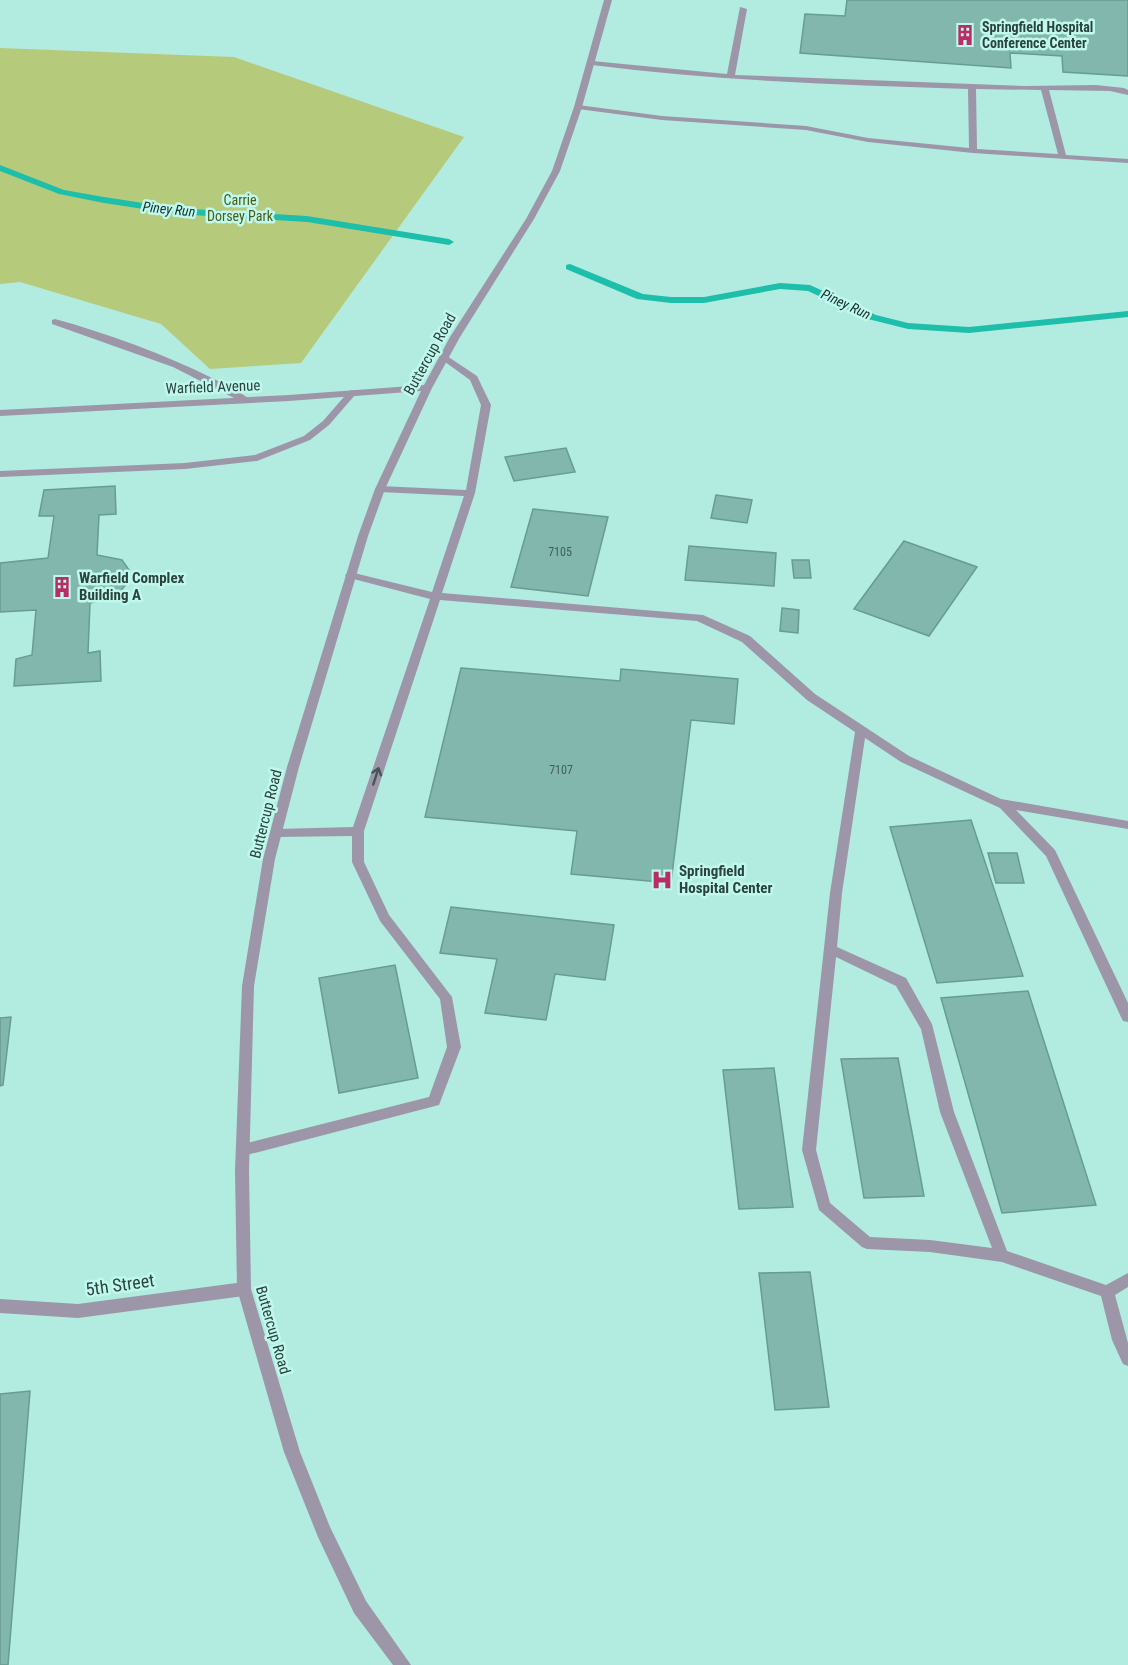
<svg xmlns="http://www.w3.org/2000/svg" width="1128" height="1665" font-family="'Roboto Condensed',sans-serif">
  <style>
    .green { fill: #b6ca7c }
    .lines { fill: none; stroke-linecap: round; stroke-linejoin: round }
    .stream { fill: #1dbfaa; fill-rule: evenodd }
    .building { fill: #81b7ac; stroke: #679c92; stroke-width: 1.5 }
    .service { fill: #9c96a8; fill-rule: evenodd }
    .tertiary { fill: #9c96a8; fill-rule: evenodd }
    .oneway { stroke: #475758 }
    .labels { text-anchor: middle; stroke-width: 5; stroke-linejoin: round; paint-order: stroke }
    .number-label { font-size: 12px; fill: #405f5a }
    .far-poi-label { font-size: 14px; font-weight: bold; fill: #2b423e; stroke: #bff8ec; text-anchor: start }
    .far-park-label { font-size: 14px; fill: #4c5b16; stroke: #bff8ec }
    .far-water-label { font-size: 14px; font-style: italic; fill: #162e2a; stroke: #bff8ec }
    .street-label { font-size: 15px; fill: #2b423e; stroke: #bff8ec }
    .poi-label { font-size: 15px; font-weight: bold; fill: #2b423e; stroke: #bff8ec; text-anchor: start }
    .near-street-label { font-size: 18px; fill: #2b423e; stroke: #bff8ec }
  </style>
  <rect width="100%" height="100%" fill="#b2ebdf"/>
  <!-- green -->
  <path class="green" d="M0 48 234 57 464 137 301 363 210 369 161 324 20 282 0 284Z"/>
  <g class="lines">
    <!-- stream -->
    <path class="stream" d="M0 165 64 190 104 197 176 208 307 216 449 239 454 242 449 245 307 222 176 214 104 203 59 194 0 171Z
      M570 264 643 294 671 297H704L780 283 810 285 876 315 908 323 969 327 1128 311V317L969 333 908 329 868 319 808 291 780 289 704 303H671L637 299 566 269V265Z"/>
  </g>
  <!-- building -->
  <path class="building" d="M847 0H1128V76L1063 72 1062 56 1010 53 1011 68 800 53 805 14 845 16Z
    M566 448 575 472 514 481 505 457Z
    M115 486 116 514 99 515 97 555 122 560 129 570 127 583 120 592 102 600 90 603 88 653 100 651 101 681 14 686 16 659 32 655 36 610 0 612V563L48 558 54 516H39L44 490Z
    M716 495 752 500 747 523 711 518Z
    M533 509 608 517 588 596 511 587Z
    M904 541 977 567 929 636 854 609Z
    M689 546 776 553 774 586 685 580Z
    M792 560H809L811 578H794Z
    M782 608 799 610 798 633 780 631Z
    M461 668 620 681 621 669 738 679 734 724 691 720 671 883 571 874 577 831 425 817Z
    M971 820 1023 976 937 983 890 827Z
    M988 853H1017L1024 883H996Z
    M451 907 614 925 605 980 555 974 546 1020 485 1013 497 959 440 953Z
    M395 965 418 1078 339 1093 319 978Z
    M1028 991 1096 1205 1002 1213 941 998Z
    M11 1017 3 1085 0 1086V1018Z
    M898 1058 924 1196 864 1198 841 1059Z
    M774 1068 793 1207 739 1209 723 1070Z
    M810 1272 829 1407 775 1410 759 1273Z
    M30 1391 8 1665H0V1394Z"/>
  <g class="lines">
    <!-- service -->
    <path class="service" d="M740 7 747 9 735 75 1025 86 1096 85 1124 88 1128 90V95L1110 91 1049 90 1066 155 1128 159V163L973 153 868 142 806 130 662 120 578 109 574 107 578 105 662 116 806 126 868 138 969 148 968 89C842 85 717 81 592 65L588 63 592 61 727 74ZM976 89 1041 90 1058 154 977 149Z
      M55 319C109 334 164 354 214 379 226 385 240 391 250 400L245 403 242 402 173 367 52 324V320Z
      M444 354 477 376 491 405 475 493 442 593 703 615 750 636 815 694 909 756 1001 799 1128 821V829L1016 810 1055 850 1128 1003V1022L1123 1021 1121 1017 1046 856 1000 808 901 762 865 738 842 893 837 947 906 978 932 1024 954 1112 1007 1251 1106 1285 1128 1273V1287L1115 1295 1128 1343V1366L1123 1364 1112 1340 1101 1296 1002 1262 930 1252 867 1249 862 1247 819 1210 802 1150 830 893 855 732 807 700 742 642 697 621 440 600 364 831V862L389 915 452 997 461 1047 439 1105 243 1156 238 1154 236 1150 238 1146 243 1144 429 1097 447 1047 440 999 380 921 352 862V836L276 837 270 833 276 829 353 827 430 599 346 577 345 575 350 572 432 592 464 496 380 492 375 489 380 486 466 490 481 405 470 380 441 359 439 357ZM836 957 896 986 921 1029 940 1112 992 1248 930 1240 870 1237 830 1203 816 1150Z
      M352 390 357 393 355 395 329 425 310 440 257 461 185 469 0 477V471L185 463 255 455 304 436 323 421 349 391Z
      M244 1282 249 1284 251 1289 249 1294 244 1296 78 1318 0 1313V1299L78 1304Z"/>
    <!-- tertiary -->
    <path class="tertiary" d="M604 0H612L582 107 560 171 534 219 460 337 432 388 385 489 368 536 299 767 275 859 254 986 249 1171 251 1289 300 1452 330 1527 366 1601 411 1665H393L354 1613 318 1537 284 1452 237 1289 235 1171 242 986 263 859 287 767 358 536 375 489 421 391 289 401 0 416V410L289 395 424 385 450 337 526 219 552 171 574 107Z"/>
  </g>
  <!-- one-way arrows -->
  <defs><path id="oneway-shaft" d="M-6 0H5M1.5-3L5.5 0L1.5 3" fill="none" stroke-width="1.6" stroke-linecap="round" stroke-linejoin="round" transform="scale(1.5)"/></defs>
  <use class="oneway" href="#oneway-shaft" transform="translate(376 776) rotate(-72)"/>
  <!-- icons -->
  <defs>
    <symbol id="building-bare" viewBox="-9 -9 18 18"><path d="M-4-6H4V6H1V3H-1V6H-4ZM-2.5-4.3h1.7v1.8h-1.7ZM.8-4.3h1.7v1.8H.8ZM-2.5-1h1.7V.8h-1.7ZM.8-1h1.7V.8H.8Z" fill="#b82d66" stroke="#bff8ec" stroke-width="2.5" paint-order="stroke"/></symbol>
    <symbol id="hospital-bare" viewBox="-9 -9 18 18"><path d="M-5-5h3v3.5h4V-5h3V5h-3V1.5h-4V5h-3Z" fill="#b82d66" stroke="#bff8ec" stroke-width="2.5" paint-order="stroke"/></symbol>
  </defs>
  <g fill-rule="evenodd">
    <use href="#building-bare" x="950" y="20" width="30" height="30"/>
    <use href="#building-bare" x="47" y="572" width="30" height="30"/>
    <use href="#hospital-bare" x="647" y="865" width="30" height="30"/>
  </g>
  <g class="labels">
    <!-- number labels -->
    <g class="number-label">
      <text x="560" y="556">7105</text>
      <text x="561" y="774">7107</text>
    </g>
    <!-- far-poi labels -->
    <g class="far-poi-label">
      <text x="982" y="32">Springfield Hospital<tspan x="982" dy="16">Conference Center</tspan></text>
    </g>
    <!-- far-park labels -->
    <g class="far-park-label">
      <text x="240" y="205">Carrie<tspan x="240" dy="16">Dorsey Park</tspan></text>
    </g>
    <!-- far-water labels -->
    <g class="far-water-label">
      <text transform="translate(169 209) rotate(6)" y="5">Piney Run</text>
      <text transform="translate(846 304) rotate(25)" y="5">Piney Run</text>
    </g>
    <!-- street labels -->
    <g class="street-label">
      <text transform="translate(430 354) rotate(-61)" y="5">Buttercup Road</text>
      <text transform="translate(213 387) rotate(-2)" y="5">Warfield Avenue</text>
      <text transform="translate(266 814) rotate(-76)" y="5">Buttercup Road</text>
      <text transform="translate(273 1330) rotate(74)" y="5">Buttercup Road</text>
    </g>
    <!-- poi labels -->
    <g class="poi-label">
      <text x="79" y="583">Warfield Complex<tspan x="79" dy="17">Building A</tspan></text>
      <text x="679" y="876">Springfield<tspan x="679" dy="17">Hospital Center</tspan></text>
    </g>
    <!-- near-street labels -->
    <g class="near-street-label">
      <text transform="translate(120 1285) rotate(-8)" y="6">5th Street</text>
    </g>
  </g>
</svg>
